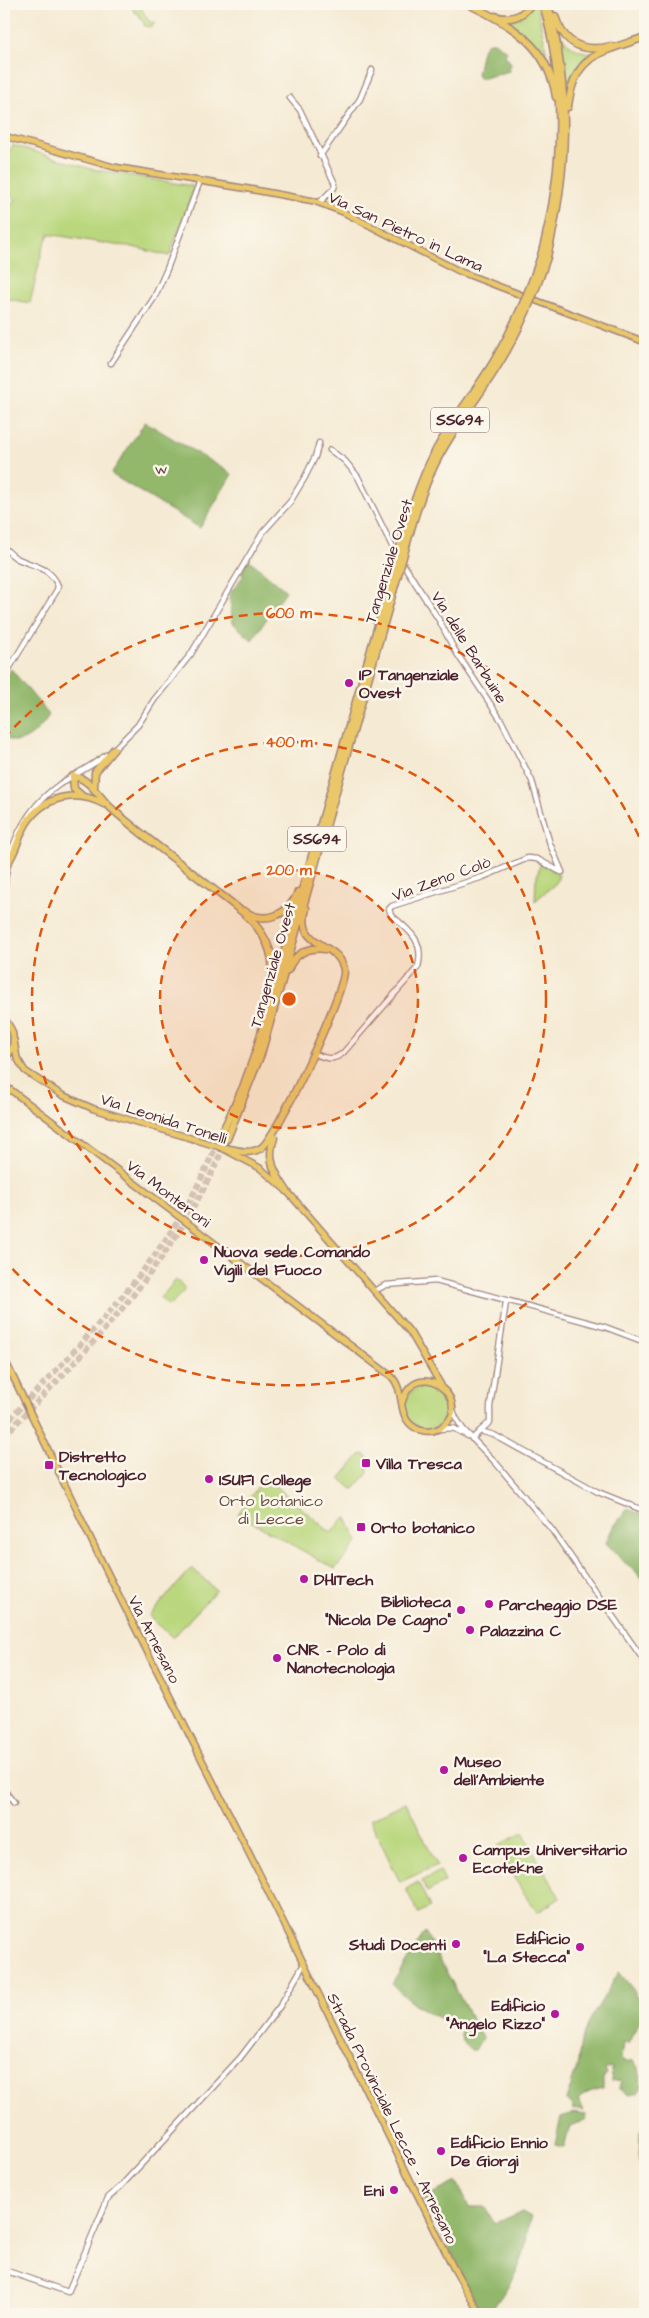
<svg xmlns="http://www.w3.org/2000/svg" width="649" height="2318" font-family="'Architects Daughter',sans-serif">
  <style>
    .green { fill: #bad77d; stroke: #827b54 }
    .forest { fill: #93b86c; stroke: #6e6c4c }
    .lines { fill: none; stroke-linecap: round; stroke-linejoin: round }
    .highway-tunnel { stroke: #d3c1b1; stroke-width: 6; stroke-dasharray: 6 3; stroke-linecap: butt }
    .minor-casing { stroke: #a0847f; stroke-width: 7 }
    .major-casing { stroke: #a0847f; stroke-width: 8 }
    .highway-casing { stroke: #a0847f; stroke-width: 9 }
    .minor { stroke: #fff; stroke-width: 4.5 }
    .major { stroke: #eac769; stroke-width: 5 }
    .highway { stroke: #eac769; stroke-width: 6 }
    .highway-bridge-casing { stroke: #a0847f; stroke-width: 9; stroke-linecap: butt }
    .highway-bridge { stroke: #eac769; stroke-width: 6 }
    .ring { fill: none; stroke: #e0560e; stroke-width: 2.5; stroke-dasharray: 9 6 }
    .poi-dot { fill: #b5179e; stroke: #fbf7ec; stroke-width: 2 }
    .labels { text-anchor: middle; stroke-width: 5; stroke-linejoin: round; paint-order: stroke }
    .shield { fill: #fbf7ec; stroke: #7f6065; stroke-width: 1 }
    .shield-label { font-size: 15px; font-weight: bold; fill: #4a1f2b }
    .street-label { font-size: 16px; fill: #4a1f2b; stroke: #fbf7ec }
    .park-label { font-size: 16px; fill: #664d40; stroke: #fbf7ec }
    .poi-label { font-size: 16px; font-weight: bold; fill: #4a1f2b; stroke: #fbf7ec; text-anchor: start }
    .centre { fill: #e0560e; stroke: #fbf7ec; stroke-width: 2.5 }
    .ring-label { font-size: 15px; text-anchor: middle; font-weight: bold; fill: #e0560e; stroke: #fbf7ec; stroke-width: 5; stroke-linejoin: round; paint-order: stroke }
  </style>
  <rect width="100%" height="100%" fill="#fbf7ec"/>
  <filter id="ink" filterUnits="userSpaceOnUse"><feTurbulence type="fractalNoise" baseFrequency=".02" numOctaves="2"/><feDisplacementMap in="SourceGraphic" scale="10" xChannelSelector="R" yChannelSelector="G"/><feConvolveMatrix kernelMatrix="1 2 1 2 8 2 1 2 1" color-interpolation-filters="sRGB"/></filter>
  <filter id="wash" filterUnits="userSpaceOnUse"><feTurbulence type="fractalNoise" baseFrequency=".0096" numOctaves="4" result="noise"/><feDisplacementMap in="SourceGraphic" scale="20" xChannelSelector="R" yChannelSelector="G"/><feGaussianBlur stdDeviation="1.12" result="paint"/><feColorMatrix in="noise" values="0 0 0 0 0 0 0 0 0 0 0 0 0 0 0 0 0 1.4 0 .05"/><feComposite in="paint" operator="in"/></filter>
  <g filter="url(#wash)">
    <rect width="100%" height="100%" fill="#f5ead3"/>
    <!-- green -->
    <path class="green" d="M130 4H139L146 17 151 23 155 22 152 27 145 26 138 13H135Z
      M533 4H537L550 71C540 49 528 33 507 21L521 17Z
      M558 30C565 45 578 53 595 53L574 71 567 91Z
      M13 145 92 169 192 186 193 191 169 256 129 246 115 245 49 234 43 247 30 303 4 298V211L16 201C0 181 0 165 13 145Z
      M541 862 559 875 556 883 535 901 536 880Z
      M4 1023C13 1034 13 1046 4 1056Z
      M176 1280 186 1289 169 1306 160 1298Z
      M405 1407a22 22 0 1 1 44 0a22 22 0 1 1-44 0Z
      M364 1454 367 1456 368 1473 355 1488 352 1489 340 1479 360 1455Z
      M265 1477 331 1533 344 1518H347L358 1542 335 1569 238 1514Z
      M192 1568 216 1590 173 1638 149 1616Z
      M406 1802 437 1865 400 1882 370 1820Z
      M523 1833 560 1898 538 1912 521 1889 498 1845Z
      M440 1871 445 1882 427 1892 422 1881Z
      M418 1882 430 1907 418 1913 406 1889Z"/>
    <!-- forest -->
    <path class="forest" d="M489 42H494L507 51 505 56 511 63 509 71 484 78H479L477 74 482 50Z
      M145 422 232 474 200 528 111 474Z
      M248 559 286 591 252 640 233 623 229 595 244 575 241 573Z
      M11 669 49 715C40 730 19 752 4 735V680Z
      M628 1508 645 1517V1583L633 1568 629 1567 606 1543 612 1529Z
      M425 1932 482 2038 475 2050H471C462 2044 461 2038 460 2027 434 2017 411 2005 392 1984Z
      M619 1972 635 1992V1996L645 2002V2010L628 2044 623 2042 621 2059 628 2063 632 2060C641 2067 643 2083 638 2093L629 2095 619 2088 621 2080 611 2081 612 2067 605 2069 607 2075 603 2078V2088L589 2092 578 2099 584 2111 573 2109V2105L566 2100 577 2067 581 2042 590 2020Z
      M574 2113 586 2115 587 2119 570 2126 564 2147 555 2145 561 2117Z
      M640 2131 645 2135V2165L639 2162Z
      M457 2182 469 2207H485L495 2223 522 2212 531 2217C527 2228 527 2237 525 2248 520 2273 502 2294 489 2314H483L478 2307 423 2198Z"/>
  </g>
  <g filter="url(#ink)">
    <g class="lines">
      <!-- highway-tunnel -->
      <path class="highway-tunnel" d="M4 1425C63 1363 127 1299 174 1227 193 1198 207 1167 221 1135
        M4 1436C94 1343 176 1262 227 1139"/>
      <defs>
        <path id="minor" d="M290 98 300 110 335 184 334 188 319 203
          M320 156 360 99 372 70
          M111 363 154 298 167 269 200 181
          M330 450 345 461 358 477 393 548 439 620 454 649 501 720 532 781 550 844 562 872
          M4 548C8 551 11 555 16 558 32 566 50 566 58 586L57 590 4 677
          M112 751 138 725 154 700 191 654 263 532 290 502 305 477 315 457 319 443
          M4 894C6 850 23 810 60 784 75 774 92 766 106 755
          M4 1015 8 1023
          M313 1053C325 1058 332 1062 343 1053L418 967C425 941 409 930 391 915L389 909 392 906 483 877 528 858 537 859 561 872
          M374 1291 386 1285 436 1281 605 1327 645 1342
          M452 1407 456 1418 463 1429 496 1463 552 1530 645 1662
          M438 1429 453 1428 468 1436
          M480 1431 490 1422V1406L506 1302
          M472 1439 480 1431 494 1435 598 1492 645 1511
          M4 1790 14 1803
          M4 2270 68 2292 108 2198 120 2187 240 2058 280 2006 304 1964"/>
        <path id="major" d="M4 136 114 167 249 189 314 201 343 212 461 272 645 342
          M4 1020C17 1031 16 1048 4 1060
          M14 1040 17 1058 25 1071 62 1095 94 1109 220 1147 260 1168 287 1191 410 1332 441 1385
          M4 1085 391 1376C406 1390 396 1416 414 1427 421 1432 432 1433 440 1428 479 1405 417 1351 402 1403
          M4 1358 99 1556 260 1875 453 2267 480 2314"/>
        <path id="highway" d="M468 4C511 25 548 45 556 97
          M495 16C510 21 522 17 531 4
          M555 16C564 45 584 53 611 46
          M568 107C574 53 601 53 645 37
          M541 256C563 173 567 87 543 4
          M547 257C568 169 571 93 548 4
          M94 788 95 772 114 749
          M81 795 74 789 73 776C90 778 100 799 112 809 143 836 176 860 208 885 227 900 249 914 262 934 273 951 275 970 270 989
          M7 864C16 852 18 837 26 824 43 796 76 789 104 804
          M244 911C266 925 289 915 298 892
          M288 970C294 953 309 947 325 949
          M221 1135 243 1087 256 1051 388 590
          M274 1138C266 1159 275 1174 287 1191
          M227 1139 261 1054 393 592
          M220 1147C233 1149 248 1156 261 1148 276 1139 347 988 344 970 339 940 295 950 306 908"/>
      </defs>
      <!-- minor casing -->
      <use href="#minor" class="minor-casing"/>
      <!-- major casing -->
      <use href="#major" class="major-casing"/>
      <!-- highway casing -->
      <use href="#highway" class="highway-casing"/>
      <!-- minor -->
      <use href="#minor" class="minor"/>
      <!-- major -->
      <use href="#major" class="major"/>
      <!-- highway -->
      <use href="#highway" class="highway"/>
      <defs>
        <path id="highway-bridge" d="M388 590C402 543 413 494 436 450 453 419 476 391 494 361 514 327 529 293 541 256
          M393 592C406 549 416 502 436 462 454 426 480 396 500 362 520 329 535 294 547 257"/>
      </defs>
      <!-- highway-bridge casing -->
      <use href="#highway-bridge" class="highway-bridge-casing"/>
      <!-- highway-bridge -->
      <use href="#highway-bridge" class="highway-bridge"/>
    </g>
  </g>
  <!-- distance rings -->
  <circle cx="289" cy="999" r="129" fill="#e0560e" fill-opacity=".12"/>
  <g class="ring">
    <circle cx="289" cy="999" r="129"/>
    <circle cx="289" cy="999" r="257"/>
    <path d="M644 1150A386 386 0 0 1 4 1260M4 738A386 386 0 0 1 644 848"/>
  </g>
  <!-- markers -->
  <g class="poi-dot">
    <circle cx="349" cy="683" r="5"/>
    <circle cx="204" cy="1260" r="5"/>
    <rect x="361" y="1458" width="10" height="10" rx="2.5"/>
    <rect x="44" y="1460" width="10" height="10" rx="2.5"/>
    <circle cx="209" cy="1479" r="5"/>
    <rect x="356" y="1522" width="10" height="10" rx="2.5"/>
    <circle cx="304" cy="1579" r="5"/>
    <circle cx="489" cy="1604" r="5"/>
    <circle cx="461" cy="1610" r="5"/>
    <circle cx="470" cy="1630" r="5"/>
    <circle cx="277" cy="1658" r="5"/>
    <circle cx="444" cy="1770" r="5"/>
    <circle cx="463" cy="1858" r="5"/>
    <circle cx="456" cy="1944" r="5"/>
    <circle cx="580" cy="1947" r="5"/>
    <circle cx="555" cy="2014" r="5"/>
    <circle cx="441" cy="2151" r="5"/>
    <circle cx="394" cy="2190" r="5"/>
  </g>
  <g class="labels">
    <!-- shield labels -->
    <g class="shield">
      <rect x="431" y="407.5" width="58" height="25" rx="4"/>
      <rect x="288" y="826.5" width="58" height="25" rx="4"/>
    </g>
    <g class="shield-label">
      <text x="460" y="425">SS694</text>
      <text x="317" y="844">SS694</text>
    </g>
    <!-- street labels -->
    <g class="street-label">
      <text transform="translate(406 231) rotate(25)" y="6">Via San Pietro in Lama</text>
      <text transform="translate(388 561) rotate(-73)" y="6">Tangenziale Ovest</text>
      <text transform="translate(470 647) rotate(58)" y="6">Via delle Barbuine</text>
      <text transform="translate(441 878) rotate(-20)" y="6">Via Zeno Colò</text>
      <text transform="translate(272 965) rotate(-74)" y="6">Tangenziale Ovest</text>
      <text transform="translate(164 1118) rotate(18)" y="6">Via Leonida Tonelli</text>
      <text transform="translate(169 1193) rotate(37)" y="6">Via Monteroni</text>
      <text transform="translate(155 1639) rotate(63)" y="6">Via Arnesano</text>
      <text transform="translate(393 2118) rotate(64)" y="6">Strada Provinciale Lecce - Arnesano</text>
    </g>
    <!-- park labels -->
    <g class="park-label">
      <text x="161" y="474">w</text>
      <text x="271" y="1506">Orto botanico<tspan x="271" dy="18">di Lecce</tspan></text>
    </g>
    <!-- poi labels -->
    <g class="poi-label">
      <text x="359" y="680">IP Tangenziale<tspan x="359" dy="18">Ovest</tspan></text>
      <text x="214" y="1257">Nuova sede Comando<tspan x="214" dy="18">Vigili del Fuoco</tspan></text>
      <text x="59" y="1462">Distretto<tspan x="59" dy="18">Tecnologico</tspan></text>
      <text x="376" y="1469">Villa Tresca</text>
      <text x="219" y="1485">ISUFI College</text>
      <text x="371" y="1533">Orto botanico</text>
      <text x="314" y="1585">DHITech</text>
      <text x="451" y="1607" text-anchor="end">Biblioteca<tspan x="451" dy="18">"Nicola De Cagno"</tspan></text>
      <text x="499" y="1610">Parcheggio DSE</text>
      <text x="480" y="1636">Palazzina C</text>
      <text x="287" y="1655">CNR - Polo di<tspan x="287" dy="18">Nanotecnologia</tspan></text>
      <text x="454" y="1767">Museo<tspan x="454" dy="18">dell'Ambiente</tspan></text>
      <text x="473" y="1855">Campus Universitario<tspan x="473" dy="18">Ecotekne</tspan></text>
      <text x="570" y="1944" text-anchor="end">Edificio<tspan x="570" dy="18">"La Stecca"</tspan></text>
      <text x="446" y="1950" text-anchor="end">Studi Docenti</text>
      <text x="545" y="2011" text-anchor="end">Edificio<tspan x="545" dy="18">"Angelo Rizzo"</tspan></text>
      <text x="451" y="2148">Edificio Ennio<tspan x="451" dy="18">De Giorgi</tspan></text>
      <text x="384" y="2196" text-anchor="end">Eni</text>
    </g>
  </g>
  <circle cx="289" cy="999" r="8" class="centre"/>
  <g class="ring-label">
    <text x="289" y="618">600 m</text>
    <text x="289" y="747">400 m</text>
    <text x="289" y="875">200 m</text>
  </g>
  <!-- margin -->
  <rect width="649" height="2318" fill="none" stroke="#fbf7ec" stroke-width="20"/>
</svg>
